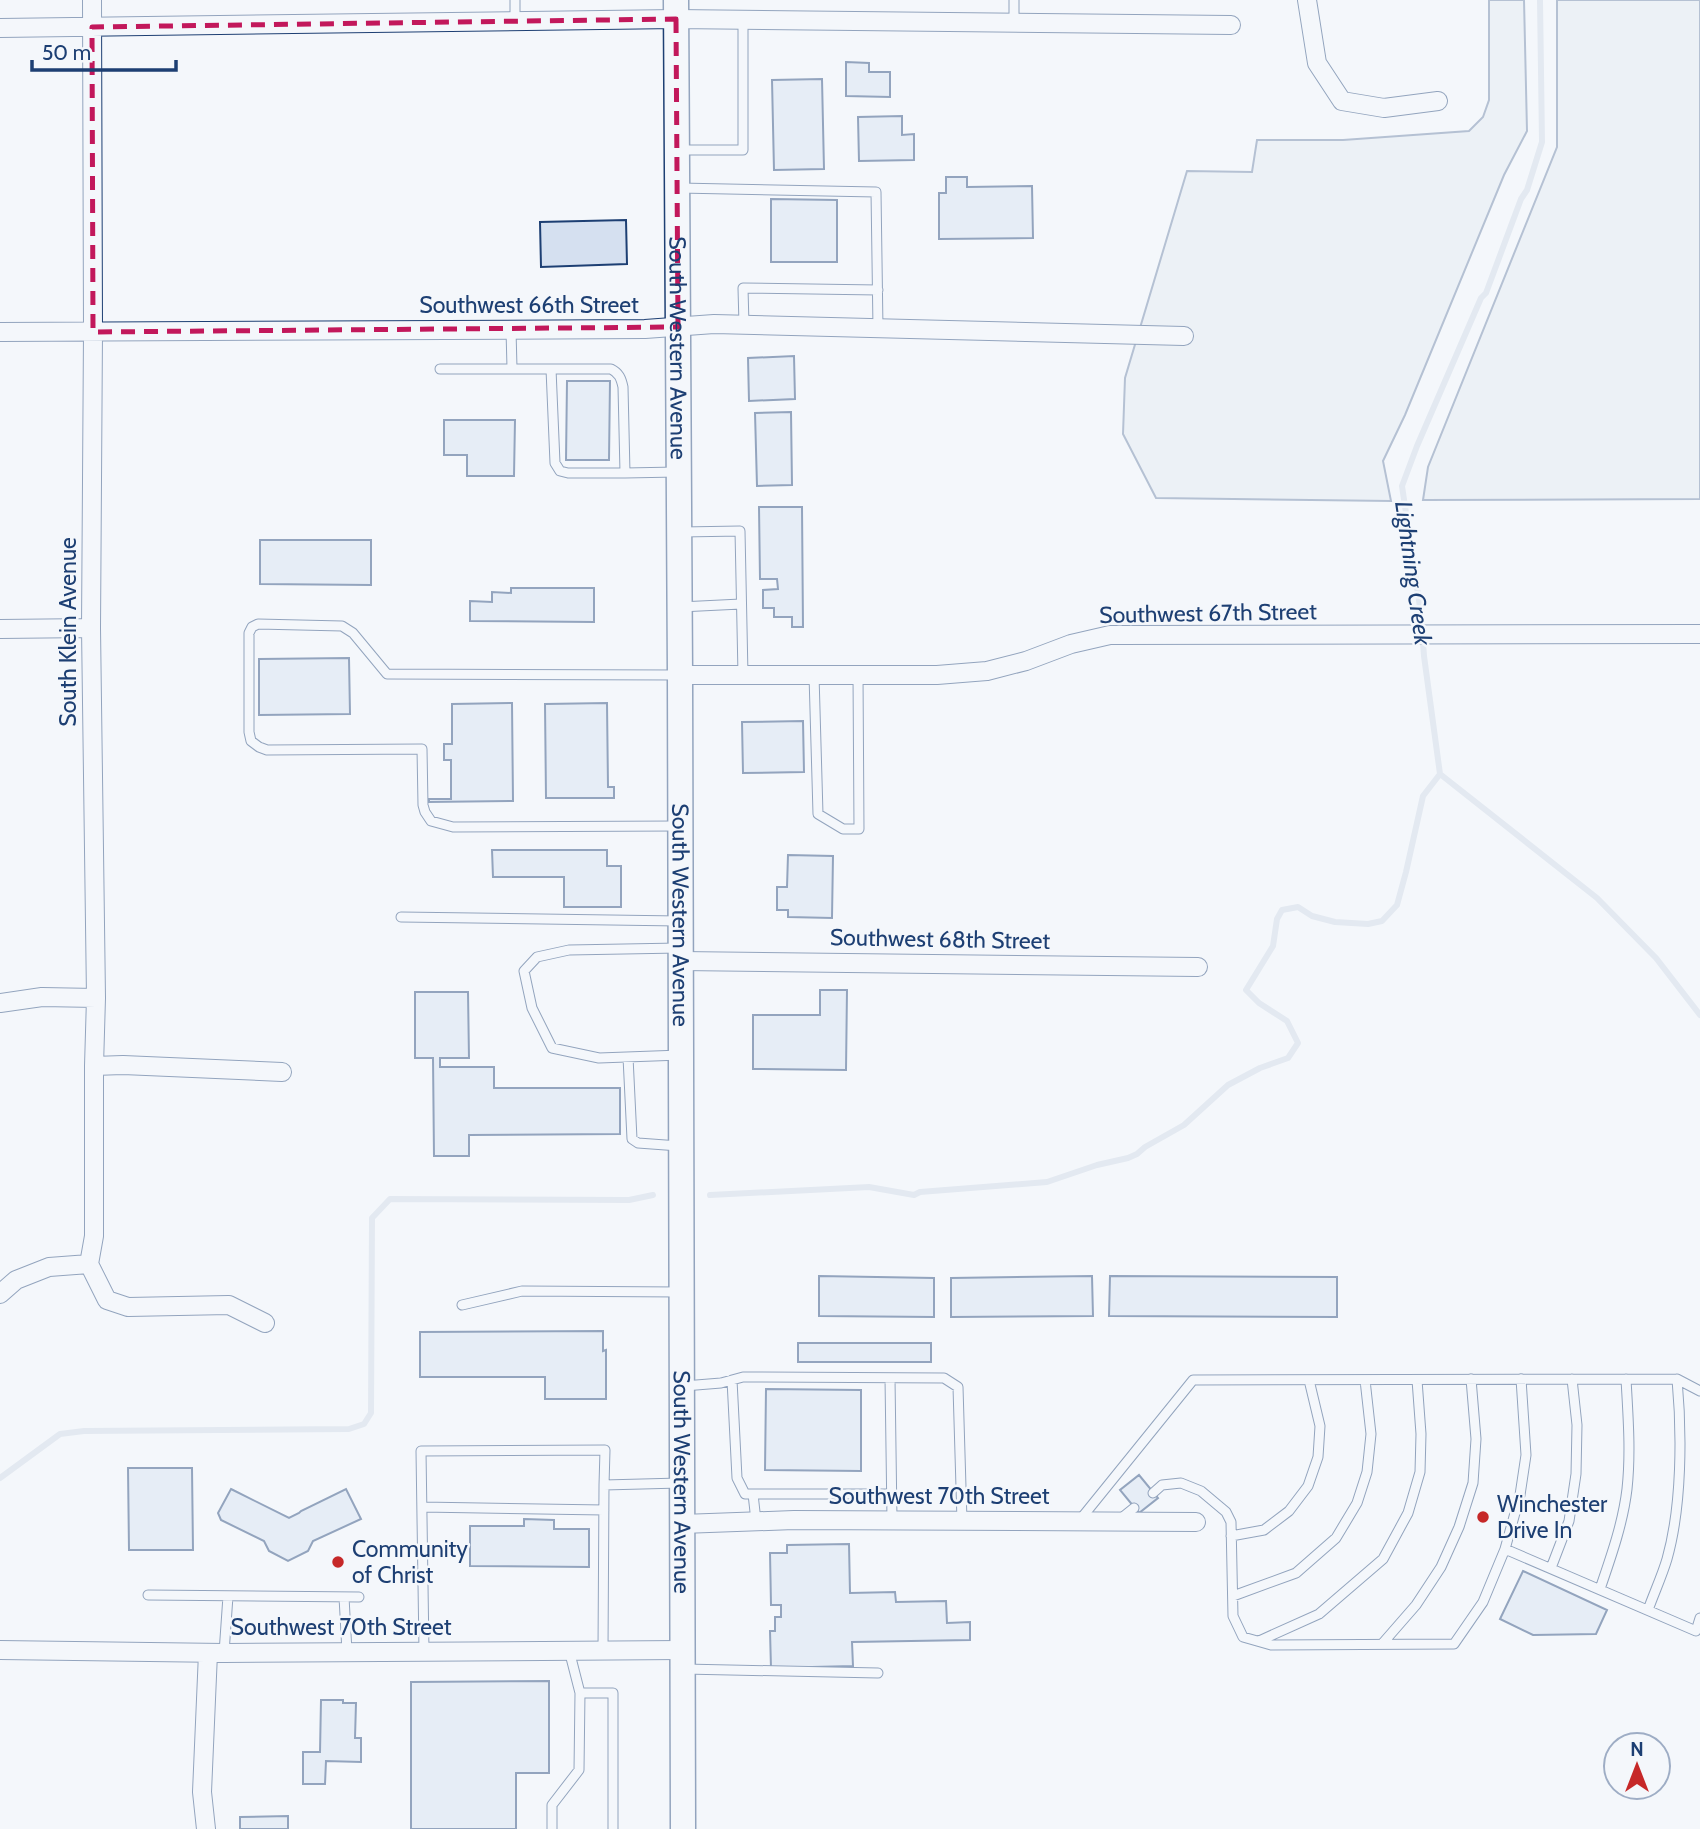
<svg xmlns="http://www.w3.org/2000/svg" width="1700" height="1829" font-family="Cabin,sans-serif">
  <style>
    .green { fill: #e3e9f0; stroke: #687fa3; stroke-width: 2 }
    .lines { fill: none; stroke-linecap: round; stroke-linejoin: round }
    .stream { stroke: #cfd7e4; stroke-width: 6 }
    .building { fill: #d5e0f0; stroke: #1d3f73; stroke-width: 2 }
    .service-casing { stroke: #1d3f73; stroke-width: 11 }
    .minor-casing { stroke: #1d3f73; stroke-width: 20 }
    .secondary-casing { stroke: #1d3f73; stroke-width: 27 }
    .service { stroke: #f4f7fb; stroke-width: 9 }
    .minor { stroke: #f4f7fb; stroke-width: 18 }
    .secondary { stroke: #f4f7fb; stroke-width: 24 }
    .marked { fill: none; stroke: #c2185b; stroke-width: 5; stroke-dasharray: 14 9; stroke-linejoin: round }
    .poi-dot { fill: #c62828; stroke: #f4f7fb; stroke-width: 2.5 }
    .labels { text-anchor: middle; stroke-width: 5; stroke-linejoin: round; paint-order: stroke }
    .street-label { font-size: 23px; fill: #1d3f73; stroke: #f4f7fb }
    .poi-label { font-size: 23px; fill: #1d3f73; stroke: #f4f7fb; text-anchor: start }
    .water-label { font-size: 24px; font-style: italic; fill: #1d3f73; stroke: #f4f7fb }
  </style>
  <rect width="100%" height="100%" fill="#f4f7fb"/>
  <!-- green -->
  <path class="green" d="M1489 0H1524L1527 131 1504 175 1405 415 1383 461 1391 501 1156 498 1123 434 1125 378 1187 171 1252 172 1257 140H1343L1469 131 1483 117 1489 100Z
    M1557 0H1700V499L1423 500 1428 467 1557 147Z"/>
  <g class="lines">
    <!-- stream -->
    <path class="stream" d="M1540 0 1542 142 1527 190 1521 199 1486 293 1481 298 1417 446 1402 486 1421 614 1424 656 1440 774 1597 898 1656 958 1700 1015
      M710 1195 869 1187 914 1195 920 1192 1047 1182 1097 1165 1128 1158 1137 1154 1145 1147 1184 1125 1228 1085 1260 1068 1288 1058 1298 1043 1287 1021 1259 1003 1246 990 1273 946 1277 919 1282 910 1298 907 1312 916 1335 922 1368 924 1382 921 1397 905 1406 872 1423 796 1440 774
      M0 1478 60 1434 84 1431 349 1429 364 1424 371 1413 372 1218 390 1199 629 1200 653 1195"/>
  </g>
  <!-- building -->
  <path class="building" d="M846 62 869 63V72H890V97L846 96Z
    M822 79 824 169 774 170 772 80Z
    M902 116V135L914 134V160L859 161 858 117Z
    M946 177H967V187L1032 186 1033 238 939 239V193H946Z
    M771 199 837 200V262H771Z
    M626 220 627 264 541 267 540 222Z
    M794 356 795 399 749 401 748 358Z
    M567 381H610L609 460H566Z
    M791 412 792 485 757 486 755 413Z
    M444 420H515L514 476H467V455H444Z
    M759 507H802L803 627H792V617H774V608H763V590L778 589 777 579H760Z
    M260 540H371V585L260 584Z
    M511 588H594V622L470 621V601L492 602V592L511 593Z
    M349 658 350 714 259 715V659Z
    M512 703 513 801 429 802V799H451V760H444V744H452V704Z
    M607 703 608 787H614V798H546L545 704Z
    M803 721 804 772 743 773 742 722Z
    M492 850H607V866H621V907H564V877H493Z
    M788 855 833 856 832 918 788 917V910H777V887H787Z
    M820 990H847L846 1070 753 1069V1015H820Z
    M415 992H468L469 1058H440V1067H494V1088H620V1134L469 1135V1156H434L433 1058H415Z
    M819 1276 934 1278V1317L819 1316Z
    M1092 1276 1093 1316 951 1317V1278Z
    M1110 1276 1337 1277V1317L1109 1316Z
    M603 1331V1351L606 1350V1399H545V1377H420V1332Z
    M798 1343H931V1362H798Z
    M766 1389 861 1390V1471L765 1470Z
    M128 1468H192L193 1550H129Z
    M1139 1475 1158 1498 1139 1513 1120 1490Z
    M231 1489 289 1518 299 1513 301 1511 346 1489 361 1519 313 1541 308 1551 288 1561 269 1551 264 1541 221 1520 218 1513Z
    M524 1519 554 1520V1529H589V1567L470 1566V1526H524Z
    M849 1544 850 1593 895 1592 896 1602 946 1601 947 1623 970 1622V1640L852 1642 853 1666 771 1668 770 1631H775V1617H781V1605H771L770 1553H787V1545Z
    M1523 1571 1607 1610 1596 1634 1533 1635 1500 1619Z
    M549 1681V1773H516V1829H411V1682Z
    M321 1700H343V1703H356L355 1738H361V1762L326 1761 325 1784H303V1752H320Z
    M288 1816V1829H240V1817Z"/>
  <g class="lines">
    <defs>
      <path id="service" d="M515 0V21
        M1014 0V23
        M679 150H743V19
        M679 188 876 192 878 328
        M744 325 743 288 878 290
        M511 330 512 368
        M440 369H611C619 373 621 378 623 387L625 473 677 472
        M551 369 555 463 560 471 568 473H625
        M682 532 740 531 743 675
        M680 607 741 604
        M814 675 818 814 843 829H859L858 675
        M678 826 453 827 431 821 425 812 423 805 422 749 267 750 259 747 251 741 249 732V633L252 627 258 624 342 626 353 633 387 674 679 675
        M401 917 679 921
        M679 948 569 950 537 957 524 971 532 1008 552 1048 599 1058 681 1055
        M628 1057 632 1139 638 1143 679 1146
        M462 1305 522 1291 680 1292
        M890 1378 892 1520
        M732 1380 737 1478 745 1494H892
        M684 1386 721 1383 743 1377 944 1378 958 1387 962 1521
        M1153 1493 1162 1485 1181 1483 1201 1491 1226 1512 1231 1522 1233 1616 1243 1637 1271 1645 1454 1644 1483 1602 1505 1549 1696 1631 1700 1618
        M753 1494 756 1521
        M422 1507 604 1510
        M1119 1520 1134 1508
        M1079 1521 1193 1380 1677 1379 1700 1391
        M1231 1536 1264 1530 1289 1511 1308 1486 1318 1457 1320 1426 1309 1380
        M1505 1549 1520 1495 1526 1455 1521 1379
        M1551 1568 1569 1521 1576 1474 1577 1425 1572 1379
        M1600 1589C1611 1557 1623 1523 1627 1489 1631 1452 1628 1416 1626 1379
        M148 1595 359 1597
        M1233 1596 1296 1573 1336 1538 1357 1503 1367 1472 1371 1434 1365 1380
        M344 1597 347 1652
        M1648 1610C1654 1593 1662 1576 1667 1559 1682 1506 1682 1433 1677 1379
        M1259 1641 1319 1614 1383 1559 1408 1513 1420 1472 1421 1434 1417 1380
        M1382 1644 1416 1605 1441 1567 1459 1527 1473 1483 1476 1439 1471 1379
        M603 1650 604 1485 680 1483
        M424 1651 421 1451 605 1450 604 1485
        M224 1653 228 1596
        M684 1669 878 1673
        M580 1693H613V1829
        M552 1829V1805L579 1770 580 1693 569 1650"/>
      <path id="minor" d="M1307 0 1317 63 1342 101 1384 108 1438 101
        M0 28 676 19 1231 25
        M0 332 645 329 714 324 1184 336
        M0 629 91 628
        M680 675H937L987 671 1026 661 1071 644 1110 635 1700 634
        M681 961 1198 967
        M0 1003 42 997 96 998
        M94 1066 123 1065 282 1072
        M89 1264 94 1236V1066L96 998 91 628 93 332 92 0
        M0 1294 16 1280 49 1267 89 1264 107 1300 128 1307 229 1305 265 1323
        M682 1524 794 1520 1196 1522
        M0 1650 224 1653 682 1650
        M206 1829 202 1792 208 1653"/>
      <g id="secondary">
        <path id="s1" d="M676 0 680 675 683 1829"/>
      </g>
    </defs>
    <!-- service casing -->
    <use href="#service" class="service-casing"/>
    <!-- minor casing -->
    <use href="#minor" class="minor-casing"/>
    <!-- secondary casing -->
    <use href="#secondary" class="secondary-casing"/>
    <!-- service -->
    <use href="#service" class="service"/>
    <!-- minor -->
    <use href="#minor" class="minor"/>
    <!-- secondary -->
    <use href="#secondary" class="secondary"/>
  </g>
  <!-- marked area -->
  <path d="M0 0H1700V1829H0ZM676 19 678 327 93 332 92 27Z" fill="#f4f7fb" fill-opacity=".55" fill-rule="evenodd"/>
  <path class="marked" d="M676 19 678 327 93 332 92 27Z"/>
  <!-- markers -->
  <g class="poi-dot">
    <circle cx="1483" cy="1517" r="7"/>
    <circle cx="338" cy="1562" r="7"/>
  </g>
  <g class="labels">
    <!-- street labels -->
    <g class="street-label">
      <text x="529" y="313">Southwest 66th Street</text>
      <text dy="8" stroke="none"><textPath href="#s1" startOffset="348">South Western Avenue</textPath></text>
      <text transform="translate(1208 613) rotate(-1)" y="8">Southwest 67th Street</text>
      <text transform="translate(68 632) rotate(-90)" y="8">South Klein Avenue</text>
      <text dy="8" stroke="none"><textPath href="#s1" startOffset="915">South Western Avenue</textPath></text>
      <text transform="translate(940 939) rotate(1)" y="8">Southwest 68th Street</text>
      <text dy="8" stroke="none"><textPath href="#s1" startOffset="1482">South Western Avenue</textPath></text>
      <text x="939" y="1504">Southwest 70th Street</text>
      <text x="341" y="1635">Southwest 70th Street</text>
    </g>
    <!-- poi labels -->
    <g class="poi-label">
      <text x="1497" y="1512">Winchester<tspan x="1497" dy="26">Drive In</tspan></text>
      <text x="352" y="1557">Community<tspan x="352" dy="26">of Christ</tspan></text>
    </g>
    <!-- water labels -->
    <g class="water-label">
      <text transform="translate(1413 573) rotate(82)" y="8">Lightning Creek</text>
    </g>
  </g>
  <!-- north arrow -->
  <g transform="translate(1637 1766)"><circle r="33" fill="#f4f7fb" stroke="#9eadc5" stroke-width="2"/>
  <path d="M0-5L12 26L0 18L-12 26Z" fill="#c62828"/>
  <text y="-10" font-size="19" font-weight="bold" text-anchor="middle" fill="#1d3f73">N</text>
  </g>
  <!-- scale -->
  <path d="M32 60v10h144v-10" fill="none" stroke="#1d3f73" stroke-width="3.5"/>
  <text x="42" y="60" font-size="21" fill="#1d3f73" stroke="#f4f7fb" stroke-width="5" paint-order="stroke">50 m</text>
</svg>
